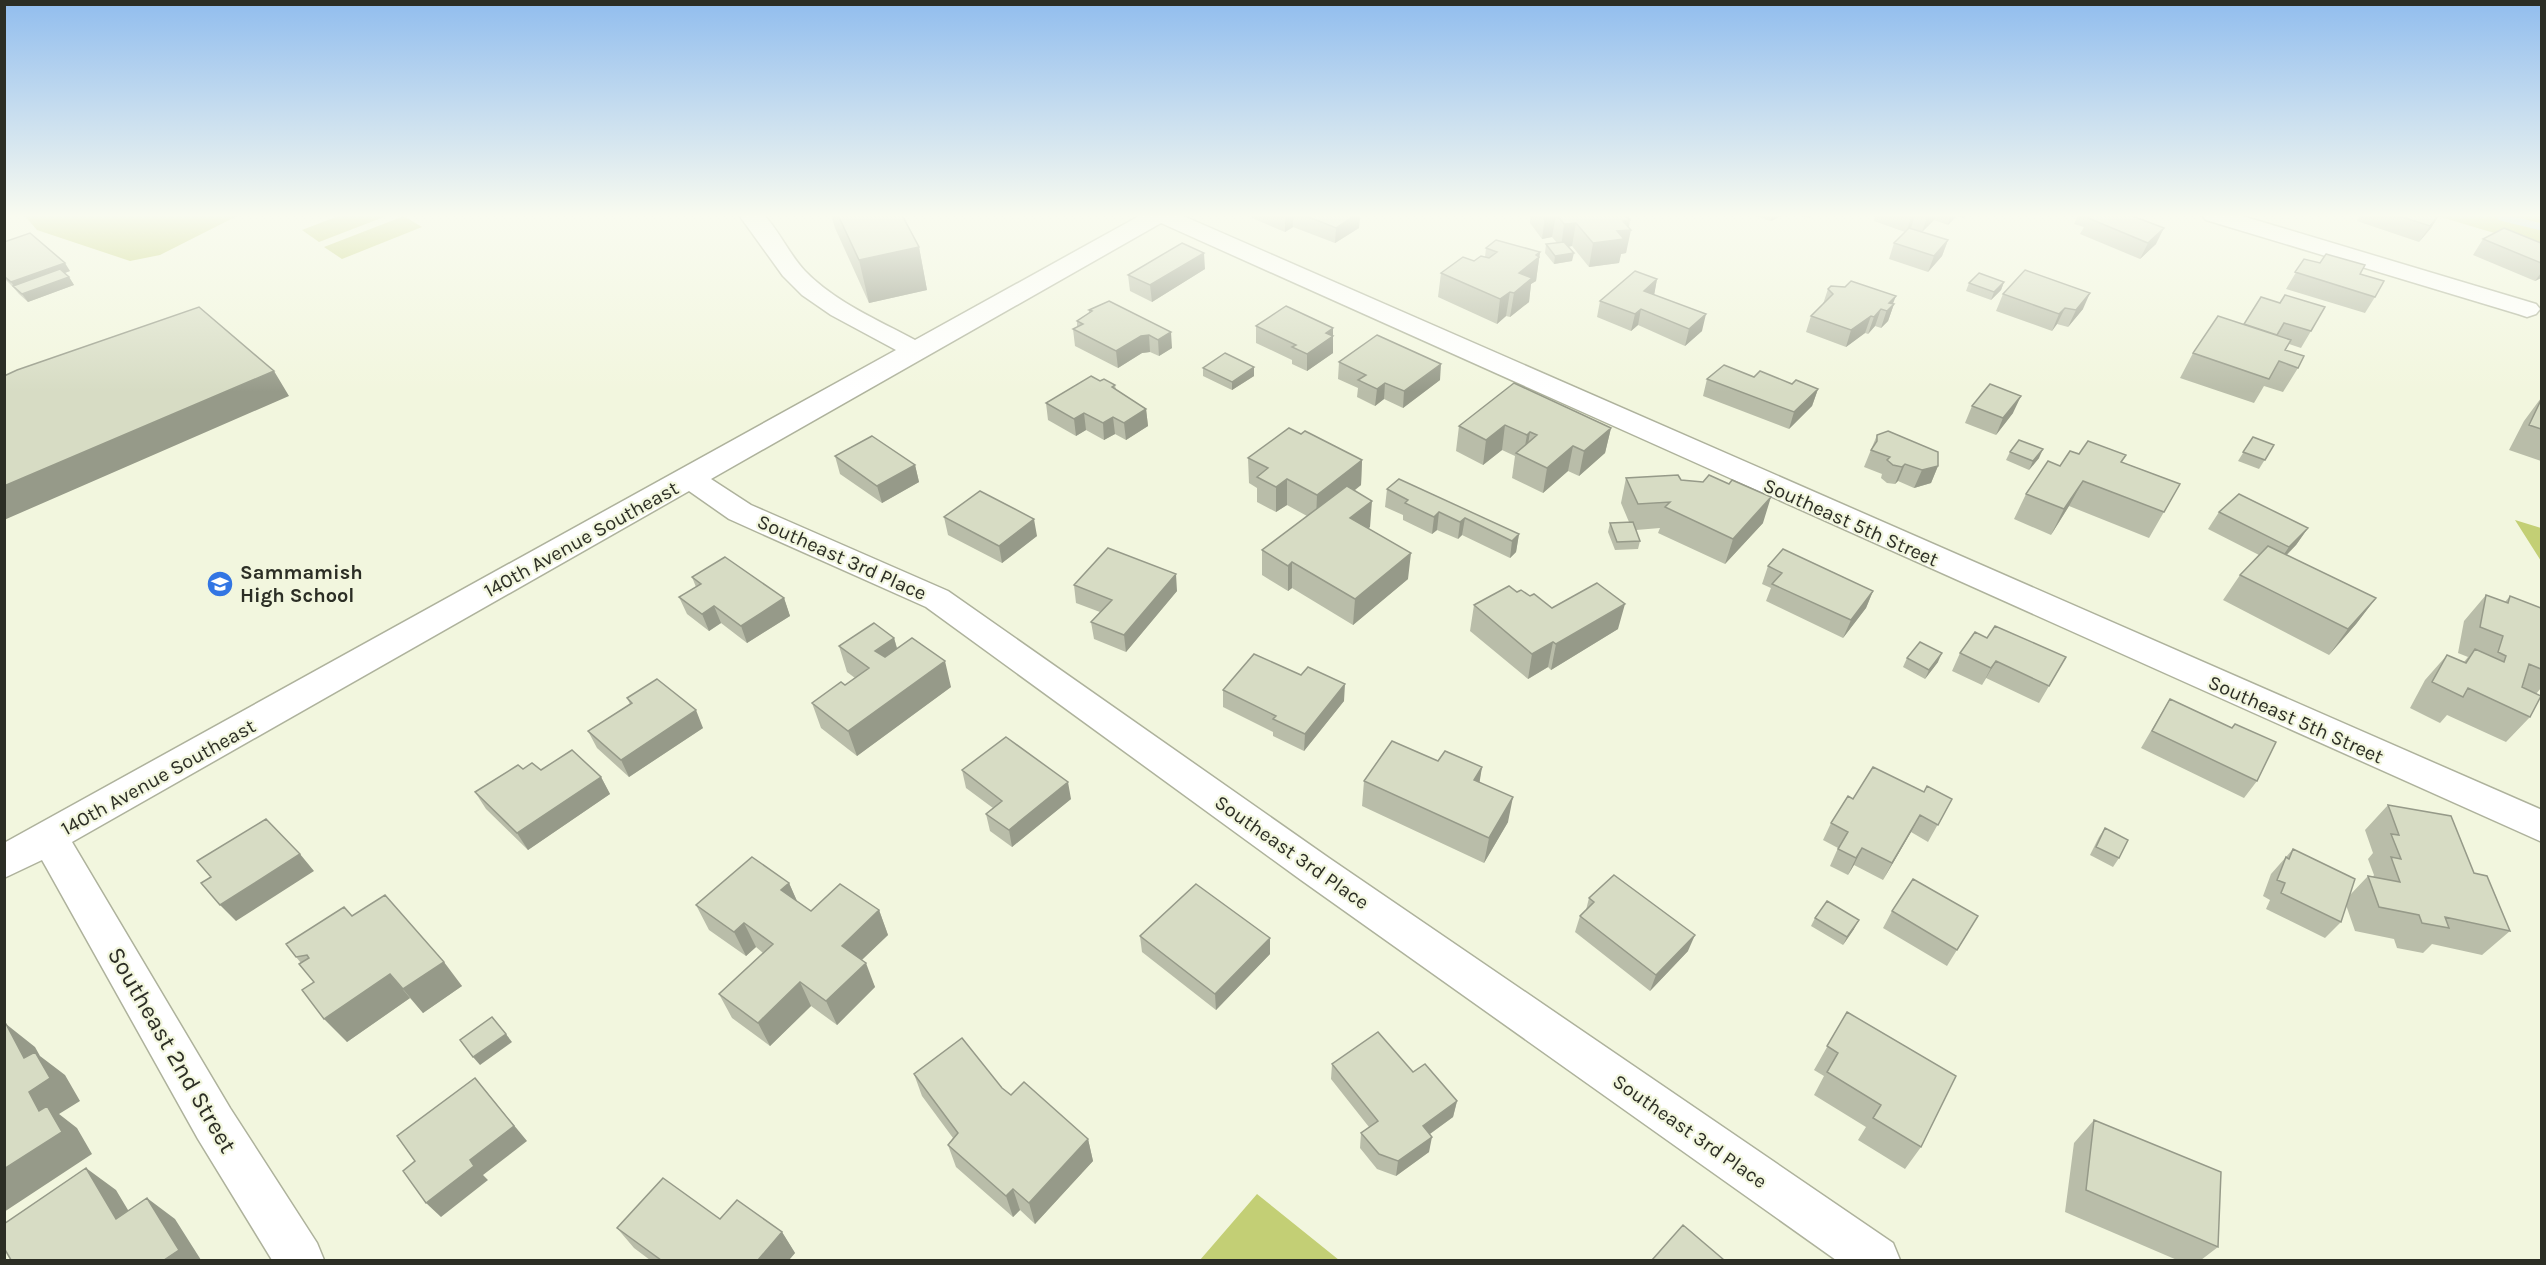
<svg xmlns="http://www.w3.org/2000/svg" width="2546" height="1265" font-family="Karla,sans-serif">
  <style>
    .green { fill: #c3cf75 }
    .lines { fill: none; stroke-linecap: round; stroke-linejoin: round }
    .stream { stroke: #afcbf8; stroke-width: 7 }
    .minor-casing { stroke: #aeb29c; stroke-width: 3 }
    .minor { fill: #fff; fill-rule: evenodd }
    .wall { fill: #b9bda9 }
    .shaded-wall { fill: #969a89 }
    .building { fill: #d7dcc4; stroke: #969a89; stroke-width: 1.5 }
    .labels { text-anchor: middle; stroke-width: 4.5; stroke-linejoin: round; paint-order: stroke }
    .street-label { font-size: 20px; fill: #2c2e25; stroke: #f2f6de }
    .poi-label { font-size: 20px; font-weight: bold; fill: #2c2e25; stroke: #f2f6de; text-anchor: start }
    .near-street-label { font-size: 24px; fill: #2c2e25; stroke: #f2f6de }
  </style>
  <rect width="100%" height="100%" fill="#f2f6de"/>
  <!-- green -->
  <path class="green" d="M24 215H239L160 255 130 261 37 230Z
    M341 215H389L319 242 302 230Z
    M2434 215H2541V247Z
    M404 216 422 227 342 259 324 247Z
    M2515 520 2541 528V561Z
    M1257 1194 1339 1260H1200Z"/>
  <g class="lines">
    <!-- stream -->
    <path class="stream" d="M2501 217 2542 227"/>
    <defs>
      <path id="minor" d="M739 215H764C780 232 789 254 805 271 835 302 878 320 915 340L1141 215H1181L2542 810V842L1161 223 711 479 751 505 948 591 1329 858 1893 1243 1900 1260H1836L1301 880 926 607 729 519 689 491 72 842 230 1108 317 1243 324 1260H272L198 1139 46 867 42 860 4 878V843L896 350 831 315 802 295 783 276Z
        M2202 215H2239L2536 304 2540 309 2536 314 2527 317 2518 314 2206 220Z"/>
    </defs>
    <!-- minor casing -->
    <use href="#minor" class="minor-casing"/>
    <!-- minor -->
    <use href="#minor" class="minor"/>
  </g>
  <!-- wall -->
  <path class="wall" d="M831 215H902L919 247 927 290 869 303 835 228Z
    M1252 215H1360L1359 228 1335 243 1293 227 1285 232 1252 218Z
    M1530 215H1625L1630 220 1626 253 1621 254 1619 263 1589 267 1572 246 1568 247 1572 261 1554 264 1545 253 1546 244 1557 243 1552 237 1542 239 1530 223Z
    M1752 215H1783L1771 221Z
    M1798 215H1812L1810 218Z
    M1876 215H1967L1963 218 1957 216 1948 225 1934 220 1922 232 1948 240 1942 256 1928 272 1889 259 1894 243 1905 232 1874 221Z
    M2078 215H2133L2132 217 2156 244 2140 259 2080 234 2084 227 2074 224Z
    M2360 215H2439L2431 228 2419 242 2357 221Z
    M2483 239 2541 243V278L2535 281 2473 255Z
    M4 242 70 271 65 273 69 277 74 285 28 302 19 294 13 287 4 278Z
    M1486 248 1540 252 1536 281 1531 284 1529 302 1510 317 1506 316 1497 324 1438 297 1441 273 1485 257Z
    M2304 259 2360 274 2375 297 2365 313 2286 289Z
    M1205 269 1152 302 1130 291 1128 275Z
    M1657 279 1654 294 1702 331 1685 346 1638 325 1631 331 1597 317 1600 301Z
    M2004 282 2001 290 1991 300 1966 291 1969 283Z
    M1828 289 1894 304 1888 321 1881 328 1875 326 1868 334 1865 333 1846 347 1806 332 1811 316 1823 304Z
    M2003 294 2083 309 2068 327 2057 324 2052 331 1996 311Z
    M2261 297 2311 331 2301 348 2289 344 2285 350 2298 368 2283 392 2264 386 2254 403 2180 378 2193 353 2244 325Z
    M1109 301 1172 348 1159 356 1150 352 1142 353 1118 368 1075 346 1073 329 1077 327V321L1089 313V310Z
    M1256 326 1333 336V353L1307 371 1292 364V360L1256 343Z
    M1339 362 1440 380 1403 408 1384 399 1375 406 1357 397 1358 388 1338 379Z
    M1203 368 1254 376 1232 390 1203 376Z
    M1754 377 1818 389 1812 406 1789 429 1703 396 1707 379Z
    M1100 381 1115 385 1116 390 1146 409 1148 426 1126 440 1115 434 1104 440 1086 430 1076 436 1048 420 1046 403Z
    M1514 383 1611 428 1605 453 1579 476 1568 471 1543 493 1512 478 1515 456 1502 450 1483 465 1456 451 1459 426Z
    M2541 398V461L2509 450 2524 421Z
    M1972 406 2013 413 1996 435 1965 423Z
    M1301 434 1362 460 1361 485 1354 491 1370 527 1368 528 1408 579 1353 625 1292 588 1288 591 1262 575V550L1307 516 1287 505 1276 512 1257 502V488L1249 483 1248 458Z
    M1877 435 1938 466 1931 483 1914 488 1898 481 1895 484 1887 483 1881 478 1882 474 1864 467Z
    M2253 437 2274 445 2259 469 2238 461Z
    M2010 452 2039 458 2029 470 2006 460Z
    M2079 454 2122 462 2180 484 2149 538 2069 506 2051 535 2014 519 2026 494 2060 466Z
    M835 456 915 465 919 482 882 503 840 474Z
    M1626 478 1681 480 1763 523 1725 564 1658 533 1660 528 1636 530 1640 541 1638 549 1615 550 1608 532 1610 523 1629 522 1621 503Z
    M1387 489 1519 534 1516 552 1510 558 1462 535 1458 539 1437 530 1432 534 1403 520V515L1385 507Z
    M2219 512 2308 528 2296 545 2287 555 2376 598 2356 624 2329 655 2223 600 2240 575 2259 555 2208 529Z
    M944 517 1037 536 1002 563 948 535Z
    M1768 566 1873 591 1866 608 1843 638 1766 601 1771 588 1762 584Z
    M692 577 784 598 790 616 747 643 721 623 709 631 687 614 679 597 696 587Z
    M1074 585 1177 591 1126 652 1094 639 1091 622 1100 612 1076 603Z
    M1517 592 1530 596 1552 608 1618 629 1551 670 1548 667 1528 679 1470 631 1474 605Z
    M2486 595 2505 602 2510 596 2541 608V688L2536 694 2530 717 2506 742 2447 715 2440 723 2410 708 2425 680 2447 655 2464 662 2468 657 2458 653 2464 621Z
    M894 638 897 648 951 687 857 756 821 728 812 703 845 685 855 678 847 672 839 646Z
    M1987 638 2066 657 2039 703 1986 678 1982 685 1952 671 1960 653Z
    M1907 658 1938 662 1925 679 1903 667Z
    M1223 690 1344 701 1304 751 1273 736V732L1223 707Z
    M627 698 703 728 629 777 597 748 588 731 630 704Z
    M2170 699 2232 728 2235 724 2257 781 2244 798 2141 748 2159 717Z
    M1438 761 1482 767 1479 782 1508 822 1484 863 1362 806 1364 781Z
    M541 770 601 777 610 794 528 850 486 809 475 792Z
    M962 770 1071 799 1012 847 990 831 986 814 993 808 966 788Z
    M1924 792 1952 799 1928 842 1911 832 1883 880 1854 865 1848 875 1830 866 1838 848 1823 840 1831 823 1853 799Z
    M2388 805 2474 873 2510 931 2482 955 2432 944 2423 953 2397 948 2394 939 2355 931 2346 905 2341 922 2325 938 2266 909 2270 900 2263 896 2271 874 2293 849 2349 896 2368 876 2373 877 2374 875 2368 859 2373 853 2365 830Z
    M2105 828 2119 858 2113 867 2090 855 2099 837Z
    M789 883 797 901 811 911 879 910 888 935 862 960 875 987 837 1025 811 1006 770 1046 732 1018 719 994 763 953 756 947 746 956 709 930 696 905Z
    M1589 898 1688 951 1650 991 1575 932 1580 916 1586 910Z
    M1892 911 1978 916 1947 966 1883 928Z
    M352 916 462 986 423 1013 410 998 347 1042 314 982 301 963 296 957Z
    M1815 918 1854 929 1843 945 1811 926Z
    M1140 936 1270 954 1216 1010 1142 952Z
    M1847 1012 1921 1147 1905 1169 1858 1140 1866 1127 1814 1095 1824 1076 1814 1070Z
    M1332 1064 1413 1072 1457 1101 1453 1117 1430 1134 1429 1152 1396 1176 1377 1169 1360 1148 1361 1133 1369 1127 1331 1079Z
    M914 1074 1002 1088 1011 1095 1088 1139 1093 1161 1035 1224 1020 1210 1013 1217 956 1167 948 1145 953 1138 922 1096Z
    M2094 1120 2218 1247 2201 1260H2177L2065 1212 2074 1143Z
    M720 1219 782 1232 795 1253 789 1260H650L634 1248 617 1228Z"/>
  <!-- shaded-wall -->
  <path class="shaded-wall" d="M1286 215H1293V227L1285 232V216Z
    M1355 215H1360L1359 228 1335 243 1336 228Z
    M1545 215H1556L1552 237 1542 239Z
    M1773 215H1783L1771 221Z
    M1912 215H1915L1911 228 1906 233Z
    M1928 215H1936L1934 220 1922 232Z
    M1951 215H1957L1948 225Z
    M2439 215 2431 228 2419 242 2430 226Z
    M1630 220 1628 230H1631L1626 253 1621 254 1619 263 1589 267 1593 243 1617 231 1623 221Z
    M1576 223 1572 246 1561 248 1564 224Z
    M2164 228 2156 244 2140 259 2148 243Z
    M1948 240 1942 256 1928 272 1934 256Z
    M919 247 927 290 869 303 859 260Z
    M1540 252 1536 281 1531 284 1529 302 1510 317 1514 293 1519 273Z
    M1204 253 1205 269 1152 302 1150 285Z
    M1574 253 1572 261 1554 264 1555 256Z
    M65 263 70 271 17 290 11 282Z
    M2541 273V278L2535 281Z
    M69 277 74 285 28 302 22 294Z
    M1657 279 1654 296 1644 291Z
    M2004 282 2001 290 1991 300 1994 292Z
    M1510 292 1506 316 1497 324 1500 299Z
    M2090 293 2083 309 2068 327 2076 310Z
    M1896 296 1892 306 1894 304 1888 321 1881 328 1889 303Z
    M2065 308 2057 324 2052 331 2059 314Z
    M1641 309 1638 325 1631 331 1635 314Z
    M1881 309 1875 326 1868 334 1874 317Z
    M1706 314 1702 331 1685 346 1689 329Z
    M1871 316 1865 333 1846 347 1851 330Z
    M1333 328V353L1307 371V354L1326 333Z
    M1171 332 1172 348 1159 356 1158 340Z
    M1149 335 1150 352 1142 353 1118 368 1116 351 1141 336Z
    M1441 364 1440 380 1403 408 1404 391Z
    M1254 367V376L1232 390V382Z
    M274 371 289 396 4 520V486Z
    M1385 383 1384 399 1375 406 1377 389Z
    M1818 389 1812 406 1789 429 1794 412Z
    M2021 396 2013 413 1996 435 2003 418Z
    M1146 409 1148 426 1126 440 1124 423Z
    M1084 413 1086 430 1076 436 1074 419Z
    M1113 417 1115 434 1104 440 1103 423Z
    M1505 425 1502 450 1483 465 1486 440Z
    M1611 428 1605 453 1579 476 1584 451Z
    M1530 432 1526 457H1523L1527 435Z
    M1573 446 1568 471 1543 493 1547 468Z
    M2043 449 2039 458 2029 470 2033 461Z
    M1362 460 1361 485 1316 520 1317 495Z
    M1905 464 1898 481 1895 484 1902 467Z
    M915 465 919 482 882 503 877 486Z
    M1938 466 1931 483 1914 488 1922 470Z
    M1287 479V505L1276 512V487Z
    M2083 481 2069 506 2051 535 2064 509Z
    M1771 497 1763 523 1725 564 1733 539Z
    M1372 501 1370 527 1349 543 1350 518Z
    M1439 512 1437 530 1432 534 1434 517Z
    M1465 518 1462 535 1458 539 1460 522Z
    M1034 519 1037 536 1002 563 999 546Z
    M2308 528 2296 545 2277 564 2289 547Z
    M1519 534 1516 552 1510 558 1512 541Z
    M1411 553 1408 579 1353 625 1355 599Z
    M1292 562V588L1288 591V566Z
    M1176 574 1177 591 1126 652 1124 635Z
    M1873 591 1866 608 1843 638 1851 620Z
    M784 598 790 616 747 643 741 626Z
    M2376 598 2356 624 2329 655 2348 629Z
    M1625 604 1618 629 1551 670 1556 644Z
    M714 606 721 623 709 631 702 614Z
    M894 638 901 663 883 676 875 651Z
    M1553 642 1548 667 1528 679 1532 654Z
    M1942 653 1938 662 1925 679 1929 670Z
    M945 661 951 687 857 756 848 731Z
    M1996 661 1986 678 1982 685 1991 668Z
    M1345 684 1344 701 1304 751 1305 734Z
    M696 710 703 728 629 777 621 760Z
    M1482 767 1478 792 1474 780Z
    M601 777 610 794 528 850 517 833Z
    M1068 782 1071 799 1012 847 1009 830Z
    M1513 797 1508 822 1484 863 1489 838Z
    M1920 815 1911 832 1883 880 1892 863Z
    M1862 848 1854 865 1848 875 1856 858Z
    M300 854 314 871 236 921 220 905Z
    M789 883 800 908 781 890Z
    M879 910 888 935 851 970 842 946Z
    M1859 920 1854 929 1843 945 1847 937Z
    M744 923 756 947 746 956 734 932Z
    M1695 935 1688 951 1650 991 1656 975Z
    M1270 938V954L1216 1010 1215 994Z
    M444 962 462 986 423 1013 403 989Z
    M866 963 875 987 837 1025 826 1001Z
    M390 974 410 998 347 1042 324 1019Z
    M800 982 811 1006 770 1046 758 1023Z
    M6 1024 35 1047 40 1056 65 1075 80 1101 59 1114 77 1128 92 1154 4 1212V1169L39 1111 29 1092 24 1058Z
    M506 1034 512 1042 480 1065 473 1057Z
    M475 1078 527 1141 483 1175 488 1180 441 1217 426 1203 470 1160Z
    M1457 1101 1453 1117 1420 1141 1423 1126Z
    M1432 1137 1429 1152 1396 1176 1398 1161Z
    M1088 1139 1093 1161 1035 1224 1029 1203Z
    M86 1168 116 1190 146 1240 116 1219Z
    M1013 1189 1020 1210 1013 1217 1006 1196Z
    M147 1198 175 1219 201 1260H164Z
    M782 1232 795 1253 789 1260H758Z"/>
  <!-- building -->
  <path class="building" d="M838 215H902L919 247 859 260Z
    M1304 215H1355L1336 228Z
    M1557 215H1625L1630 220 1623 221 1631 230 1617 231 1624 239 1593 243 1576 223 1564 224Z
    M2091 215H2130L2164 228 2148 243 2088 218Z
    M2396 215H2439L2430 226Z
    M1909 228 1948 240 1934 256 1894 243Z
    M2504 228 2541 243V263L2483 239Z
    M30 233 65 263 11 282 4 276V242Z
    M1496 240 1540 252 1536 255 1539 257 1519 273 1532 278 1514 293 1510 292 1500 299 1441 273 1463 257 1474 261 1481 256 1489 258 1497 252 1486 248Z
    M1564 242 1574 253 1555 256 1546 244Z
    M1182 243 1204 253 1150 285 1128 275Z
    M2326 254 2365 265 2360 274 2384 281 2375 297 2295 272 2304 259 2320 263Z
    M60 269 69 277 22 294 13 286Z
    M2025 270 2090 293 2076 310 2065 308 2059 314 2003 294Z
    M1635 271 1657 279 1644 291 1706 314 1689 329 1641 309 1635 314 1600 301Z
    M1979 273 2004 282 1994 292 1969 283Z
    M1851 281 1896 296 1889 303 1894 304 1887 311 1881 309 1874 317 1871 316 1851 330 1811 316 1833 294 1828 289 1831 286 1845 287Z
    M2285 295 2325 307 2311 331 2284 323 2277 335 2244 324 2261 297 2280 303Z
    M1109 301 1171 332 1158 340 1149 335 1141 336 1116 351 1073 329 1083 324 1077 321 1092 311 1089 310Z
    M1286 306 1333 328 1326 333 1333 336 1307 354 1292 347 1296 345 1256 326Z
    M199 307 274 371 4 486V376L17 370Z
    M2218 316 2291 340 2285 350 2304 356 2298 368 2279 361 2269 379 2193 353Z
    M1377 335 1441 364 1404 391 1385 383 1377 389 1358 380 1366 375 1339 362Z
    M1225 353 1254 367 1232 382 1203 368Z
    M1724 365 1754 377 1760 371 1792 384 1796 380 1818 389 1794 412 1707 379Z
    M1091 376 1100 381 1104 379 1115 385 1112 387 1146 409 1124 423 1113 417 1103 423 1084 413 1074 419 1046 403Z
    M1514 383 1611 428 1584 451 1573 446 1547 468 1516 453 1537 435 1530 432 1527 435 1505 425 1486 440 1459 426Z
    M1990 384 2021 396 2003 418 1972 406Z
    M2541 400V429L2529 425Z
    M1289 428 1301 434 1305 431 1362 460 1317 495 1287 479 1276 487 1257 477 1268 468 1248 458Z
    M1888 431 1938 452V466L1922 470 1905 464 1902 467 1893 465 1887 460 1890 457 1871 450 1877 441V435Z
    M872 436 915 465 877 486 835 456Z
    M2253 437 2274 445 2265 460 2243 452Z
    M2019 440 2043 449 2033 461 2010 452Z
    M2088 441 2126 455 2121 462 2180 484 2164 512 2083 481 2064 509 2026 494 2048 461 2060 466 2070 451 2079 454Z
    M1678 475 1681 480 1703 482 1709 475 1729 484 1732 480 1771 497 1733 539 1665 507 1670 502 1638 504 1626 478Z
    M1399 479 1519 534 1512 541 1465 518 1460 522 1439 512 1434 517 1405 503 1408 500 1387 489Z
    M1347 486 1372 501 1350 518 1411 553 1355 599 1292 562 1288 566 1262 550Z
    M980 491 1034 519 999 546 944 517Z
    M2239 494 2308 528 2289 547 2219 512Z
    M1633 522 1640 541 1617 542 1610 523Z
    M2268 546 2376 598 2348 629 2240 575Z
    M1108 548 1176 574 1124 635 1091 622 1112 600 1074 585Z
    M1783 549 1873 591 1851 620 1772 584 1782 573 1768 566Z
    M725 557 784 598 741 626 714 606 702 614 679 597 701 584 692 577Z
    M1597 583 1625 604 1556 644 1553 642 1532 654 1474 605 1509 586 1517 592 1521 590 1530 596 1534 594 1552 608Z
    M2486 595 2508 603 2510 596 2541 608V669L2529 664 2522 687 2541 696 2530 717 2468 688 2463 697 2432 682 2447 655 2466 663 2475 649 2504 662 2506 656 2498 652 2503 636 2480 627Z
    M874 623 894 638 875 651 885 657 912 638 945 661 848 731 812 703 841 682 845 685 869 668 839 646Z
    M1995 626 2066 657 2049 686 1996 661 1991 668 1960 653 1975 632 1987 638Z
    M1920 642 1942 653 1929 670 1907 658Z
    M1254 654 1301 675 1308 667 1345 684 1305 734 1273 719 1276 716 1223 690Z
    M657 679 696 710 621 760 588 731 632 703 627 698Z
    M2170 699 2232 728 2235 724 2276 742 2257 781 2152 731Z
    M1006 737 1068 782 1009 830 986 814 1002 801 962 770Z
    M1392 741 1438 761 1445 751 1482 767 1474 780 1513 797 1489 838 1364 781Z
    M572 750 601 777 517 833 475 792 518 765 523 769 532 763 541 770Z
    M1873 767 1924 792 1927 786 1952 799 1938 825 1920 815 1892 863 1862 848 1856 858 1838 849 1848 832 1831 823 1848 796 1853 799Z
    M2388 805 2451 816 2474 873 2487 876 2510 931 2445 917 2449 928 2422 923 2419 915 2379 907 2368 876 2400 882 2391 857 2401 859 2391 834 2399 835Z
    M266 819 300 854 220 905 201 883 211 877 197 861Z
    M2105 828 2128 840 2119 858 2096 847Z
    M2293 849 2355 879 2341 922 2281 893 2285 883 2277 880 2286 857 2289 859Z
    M752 857 789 883 781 890 811 911 840 884 879 910 842 946 866 963 826 1001 800 982 758 1023 719 994 773 944 744 923 734 932 696 905Z
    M1614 875 1695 935 1656 975 1580 916 1594 902 1589 898Z
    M1913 879 1978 916 1957 950 1892 911Z
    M1196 884 1270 938 1215 994 1140 936Z
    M385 895 444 962 403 989 390 974 324 1019 302 990 314 982 299 964 309 958 307 955 296 957 286 944 344 907 352 916Z
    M1827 901 1859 920 1847 937 1815 918Z
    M1847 1012 1956 1076 1921 1147 1873 1118 1881 1105 1827 1072 1838 1053 1827 1046Z
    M492 1017 506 1034 473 1057 460 1040Z
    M4 1024H6L24 1058 35 1052 50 1078 29 1092 39 1111 47 1106 62 1132 4 1169Z
    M1378 1032 1413 1072 1425 1064 1457 1101 1423 1126 1432 1137 1398 1161 1379 1154 1361 1133 1378 1121 1332 1064Z
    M962 1038 1002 1088 1011 1095 1024 1082 1088 1139 1029 1203 1013 1189 1006 1196 948 1145 958 1133 914 1074Z
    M475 1078 514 1126 470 1160 474 1166 426 1203 403 1171 415 1161 397 1136Z
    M2094 1120 2221 1172 2218 1247 2086 1190Z
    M86 1168 116 1219 147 1198 179 1250 164 1260H11L4 1248V1224Z
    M663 1178 720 1219 737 1200 782 1232 758 1260H661L617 1228Z
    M1683 1225 1724 1260H1652Z"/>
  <!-- sky -->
  <linearGradient id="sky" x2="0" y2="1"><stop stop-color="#91bdee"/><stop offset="0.55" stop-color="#f9fbf0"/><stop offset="1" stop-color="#f9fbf0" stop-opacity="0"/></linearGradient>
  <rect width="2546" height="392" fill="url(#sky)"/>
  <!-- icons -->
  <defs>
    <symbol id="school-disc" viewBox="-11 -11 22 22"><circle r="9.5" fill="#3275e3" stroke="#f2f6de"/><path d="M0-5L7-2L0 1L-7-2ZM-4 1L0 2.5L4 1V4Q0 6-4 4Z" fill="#fff"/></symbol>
  </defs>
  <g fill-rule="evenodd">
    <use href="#school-disc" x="205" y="569" width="30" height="30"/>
  </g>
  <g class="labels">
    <!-- street labels -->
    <g class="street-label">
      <text transform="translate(1851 522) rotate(24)" y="7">Southeast 5th Street</text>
      <text transform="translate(581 539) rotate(-29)" y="7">140th Avenue Southeast</text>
      <text transform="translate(842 557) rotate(24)" y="7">Southeast 3rd Place</text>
      <text transform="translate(2296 719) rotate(24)" y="7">Southeast 5th Street</text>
      <text transform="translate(158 777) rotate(-29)" y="7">140th Avenue Southeast</text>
      <text transform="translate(1292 852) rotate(35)" y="7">Southeast 3rd Place</text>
      <text transform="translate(1690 1131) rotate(35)" y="7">Southeast 3rd Place</text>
    </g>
    <!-- poi labels -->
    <g class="poi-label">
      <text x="240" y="579">Sammamish<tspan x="240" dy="23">High School</tspan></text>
    </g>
    <!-- near-street labels -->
    <g class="near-street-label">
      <text transform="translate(172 1050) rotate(60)" y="8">Southeast 2nd Street</text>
    </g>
  </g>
  <!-- border -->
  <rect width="2546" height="1265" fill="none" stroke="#2c2e25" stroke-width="12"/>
</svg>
